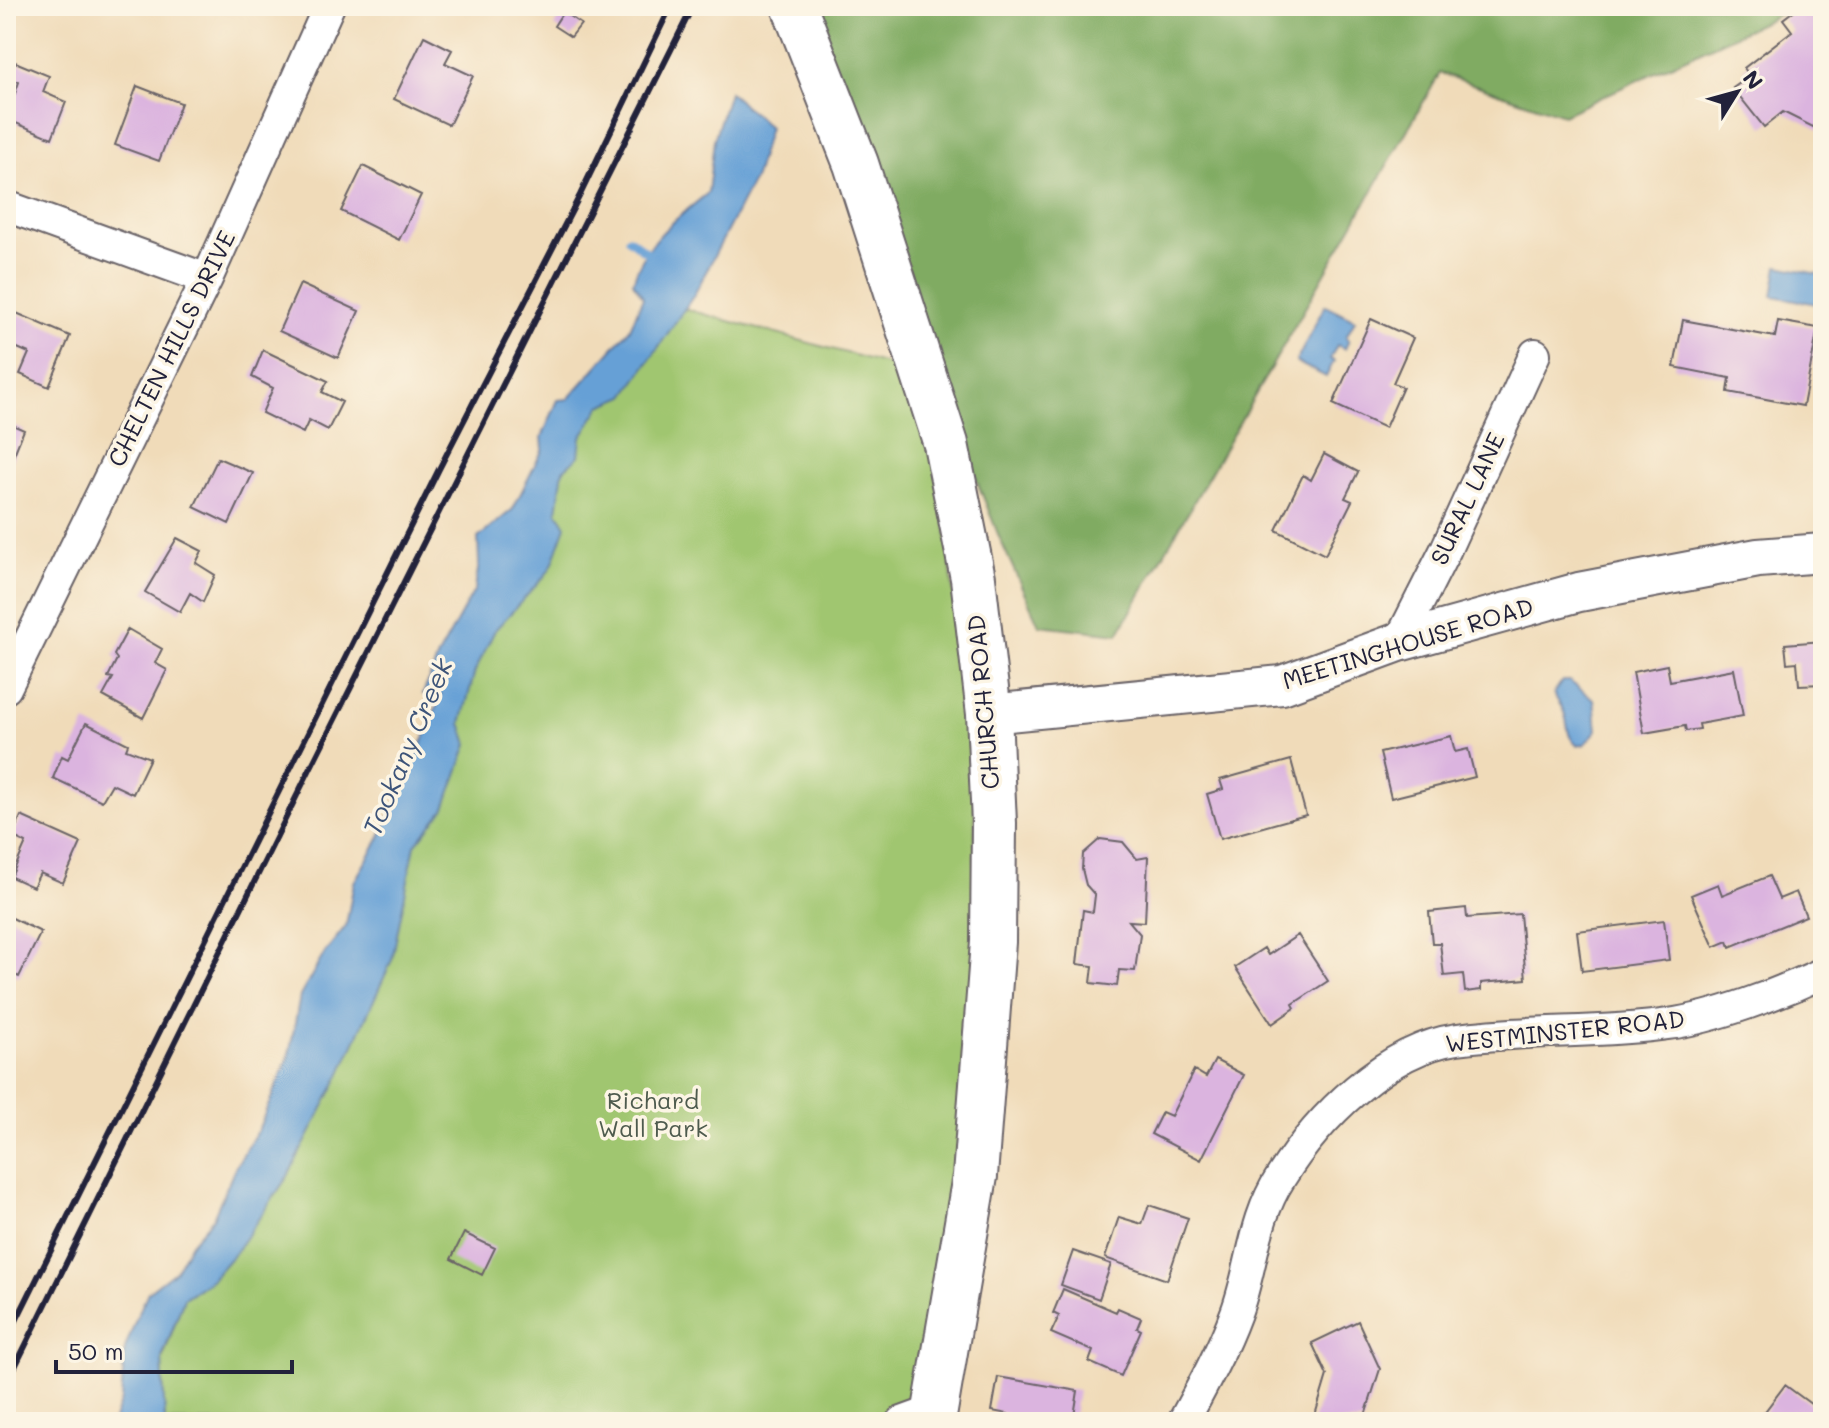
<svg xmlns="http://www.w3.org/2000/svg" width="1829" height="1428" font-family="Mali,sans-serif">
  <style>
    .green { fill: #a0c670; stroke: #617456; stroke-width: 2 }
    .forest { fill: #80ab62; stroke: #51664e; stroke-width: 2 }
    .water { fill: #66a0d6; stroke: #446188; stroke-width: 2 }
    .lines { fill: none; stroke-linecap: round; stroke-linejoin: round }
    .stream { stroke: #66a0d6; stroke-width: 9 }
    .building { fill: #dbb4df }
    .minor-casing { stroke: #6a6367; stroke-width: 34 }
    .tertiary-casing { stroke: #6a6367; stroke-width: 42 }
    .primary-casing { stroke: #6a6367; stroke-width: 48 }
    .path { stroke: #6a6367; stroke-width: 5; stroke-dasharray: 2 6; stroke-linecap: butt }
    .minor { stroke: #fff; stroke-width: 30 }
    .tertiary { stroke: #fff; stroke-width: 38 }
    .primary { stroke: #fff; stroke-width: 44 }
    .rail { stroke: #22223b; stroke-width: 6 }
    .labels { text-anchor: middle; stroke-width: 7; stroke-linejoin: round; paint-order: stroke }
    .street-label { font-size: 24px; fill: #22223b; stroke: #fcf5e5 }
    .park-label { font-size: 24px; fill: #4e5b4e; stroke: #fcf5e5 }
    .water-label { font-size: 26px; font-style: italic; fill: #3d5479; stroke: #fcf5e5 }
  </style>
  <rect width="100%" height="100%" fill="#fcf5e5"/>
  <filter id="ink" filterUnits="userSpaceOnUse"><feTurbulence type="fractalNoise" baseFrequency=".0125" numOctaves="2"/><feDisplacementMap in="SourceGraphic" scale="16" xChannelSelector="R" yChannelSelector="G"/><feConvolveMatrix kernelMatrix="1 2 1 2 8 2 1 2 1" color-interpolation-filters="sRGB"/></filter>
  <filter id="wash" filterUnits="userSpaceOnUse"><feTurbulence type="fractalNoise" baseFrequency=".006" numOctaves="4" result="noise"/><feDisplacementMap in="SourceGraphic" scale="32" xChannelSelector="R" yChannelSelector="G"/><feGaussianBlur stdDeviation="1.8" result="paint"/><feColorMatrix in="noise" values="0 0 0 0 0 0 0 0 0 0 0 0 0 0 0 0 0 1.4 0 .05"/><feComposite in="paint" operator="in"/></filter>
  <g filter="url(#wash)">
    <rect width="100%" height="100%" fill="#f0dbb9"/>
    <!-- green -->
    <path class="green" d="M674 306 909 370 939 469 975 777V1002L947 1236 913 1422H165L162 1361 184 1298 211 1280 234 1254 288 1176 455 707 593 405Z"/>
    <!-- forest -->
    <path class="forest" d="M787 6H1798L1563 115 1440 73 1118 634 1039 625 1000 539Z"/>
    <!-- water -->
    <path class="water" d="M729 92 769 127 755 177 694 295 625 396 601 406 581 437 579 456 563 470 557 511 566 526 552 565 545 576 495 630 475 671 461 723 468 744 445 808 415 845 392 960 340 1075 288 1176 255 1224 234 1254 211 1280 184 1298 162 1358 165 1422H113L121 1400 125 1348 137 1317 148 1292 176 1270 191 1243 213 1218 236 1166 259 1128 289 1056 300 996 325 952 346 926 354 882 379 839 407 781 441 695 423 694 439 654 475 589 479 563 478 538 513 509 543 449 542 437 558 400 568 399 630 329 643 297 633 282C644 242 677 218 708 193L714 140Z
      M1778 266 1823 275V305L1773 296Z
      M1325 305 1355 320 1346 337 1349 340 1345 349 1337 345 1330 359 1334 361 1326 377 1296 362Z
      M1562 681H1569L1594 699 1597 730 1585 744 1578 746C1564 735 1570 724 1563 710 1560 703 1556 700 1554 693Z"/>
    <g class="lines">
      <!-- stream -->
      <path class="stream" d="M629 239 654 258"/>
    </g>
    <g id="blocks">
      <!-- building -->
      <path class="building" d="M1800 6H1823V132L1783 112 1764 127 1733 88 1750 76 1744 68 1792 31 1783 19Z
        M563 12 581 24 571 37 554 26Z
        M424 36 452 50 445 63 473 76 449 125 394 99Z
        M15 62 49 76 43 92 66 102 52 138 6 119 19 82 9 78Z
        M137 86 181 103 159 161 115 145Z
        M363 166 421 195 399 240 341 211Z
        M300 284 359 311 338 358 279 331Z
        M7 309 70 336 49 387 20 374 29 353 6 343Z
        M1371 319 1413 338 1393 383 1403 387 1385 428 1333 404Z
        M1683 320 1775 337 1778 321 1818 328 1803 406 1728 392 1730 378 1674 367Z
        M263 350 328 381 322 392 342 402 328 430 309 420 303 433 262 413 273 388 252 377Z
        M6 422 24 430 6 474Z
        M1324 454 1358 472 1345 498 1352 501 1325 555 1276 530 1303 475 1311 480Z
        M218 458 253 473 229 524 194 507Z
        M177 538 202 551 196 563 215 575 203 602 190 593 180 612 145 592Z
        M128 629 162 649 155 663 167 670 143 718 103 696 113 678 108 677 117 659 114 655Z
        M1823 641V684L1799 685 1797 662 1787 663 1785 644Z
        M1667 665 1670 681 1734 669 1743 716 1699 724 1700 729 1686 731 1685 726 1644 733 1633 672Z
        M86 723 128 744 126 749 150 758 133 794 112 784 102 801 53 778 62 756 68 759Z
        M1451 736 1455 752 1468 749 1475 777 1391 798 1380 753Z
        M1291 760 1306 815 1220 839 1207 794 1223 789 1220 780Z
        M21 816 81 843 63 883 40 873 33 887 11 877 26 843 12 836Z
        M1100 839 1123 842 1137 859 1148 857 1145 922 1129 921 1140 934 1135 971 1119 970 1117 986 1091 983 1093 966 1077 964 1083 910 1093 912 1095 895 1086 885 1082 869 1083 854Z
        M1769 876 1779 899 1796 892 1806 916 1730 947 1728 941 1714 947 1691 895 1718 884 1722 895Z
        M1466 908 1467 918 1520 914 1526 979 1481 983V990L1465 992 1463 974 1444 976 1440 943H1432L1429 912Z
        M6 915 41 932 19 977 6 971Z
        M1664 920 1669 960 1582 971 1577 931Z
        M1298 935 1328 981 1293 1004 1295 1008 1272 1024 1235 967 1264 948 1268 955Z
        M1215 1060 1244 1075 1201 1160 1151 1134 1162 1112 1171 1116 1194 1070 1206 1077Z
        M1149 1205 1188 1218 1167 1280 1105 1258 1119 1217 1142 1224Z
        M464 1233 495 1248 482 1275 451 1259Z
        M1073 1251 1111 1264 1099 1299 1061 1285Z
        M1063 1289 1116 1312 1118 1308 1141 1318 1137 1328 1141 1330 1121 1376 1089 1362 1093 1351 1051 1333 1059 1316 1053 1313Z
        M1358 1321 1380 1369 1363 1422H1313L1327 1375 1312 1343Z
        M998 1377 1078 1391 1073 1422 1057 1420 1056 1422H1007L1008 1414 992 1411Z
        M1785 1385 1823 1413V1422H1757Z"/>
    </g>
  </g>
  <g filter="url(#ink)">
    <use href="#blocks" fill-opacity="0" stroke="#6a6367" stroke-width="2"/>
    <g class="lines">
      <defs>
        <path id="minor" d="M6 206 207 279
          M1399 642 1446 549 1535 354
          M6 688 207 279 329 6
          M902 1422 935 1410
          M1183 1422C1202 1387 1222 1351 1236 1313 1253 1267 1253 1220 1281 1177 1318 1118 1386 1049 1457 1039 1527 1029 1599 1034 1668 1024 1715 1018 1780 993 1823 973"/>
        <path id="tertiary" d="M989 714 1282 685 1399 642 1579 592 1758 558 1823 553"/>
        <path id="primary" d="M794 6 856 164 946 444 973 578 989 714 994 823 993 942 975 1176 933 1422"/>
      </defs>
      <!-- minor casing -->
      <use href="#minor" class="minor-casing"/>
      <!-- tertiary casing -->
      <use href="#tertiary" class="tertiary-casing"/>
      <!-- primary casing -->
      <use href="#primary" class="primary-casing"/>
      <!-- path -->
      <path class="path" d="M636 1422 640 1417"/>
      <!-- minor -->
      <use href="#minor" class="minor"/>
      <!-- tertiary -->
      <use href="#tertiary" class="tertiary"/>
      <!-- primary -->
      <use href="#primary" class="primary"/>
      <!-- rail -->
      <path class="rail" d="M6 1341 439 469 580 195 671 6
        M6 1385 311 767 693 6"/>
    </g>
  </g>
  <g class="labels">
    <!-- street labels -->
    <g class="street-label">
      <text transform="translate(172 349) rotate(-64)" y="8">CHELTEN HILLS DRIVE</text>
      <text transform="translate(1468 499) rotate(-65)" y="8">SURAL LANE</text>
      <text transform="translate(1408 644) rotate(-17)" y="8">MEETINGHOUSE ROAD</text>
      <text transform="translate(984 702) rotate(-95)" y="8">CHURCH ROAD</text>
      <text transform="translate(1565 1032) rotate(-6)" y="8">WESTMINSTER ROAD</text>
    </g>
    <!-- park labels -->
    <g class="park-label">
      <text x="653" y="1109">Richard<tspan x="653" dy="28">Wall Park</tspan></text>
    </g>
    <!-- water labels -->
    <g class="water-label">
      <text transform="translate(408 747) rotate(-67)" y="9">Tookany Creek</text>
    </g>
  </g>
  <!-- margin -->
  <rect width="1829" height="1428" fill="none" stroke="#fcf5e5" stroke-width="32"/>
  <!-- north arrow -->
  <g transform="translate(1737 92) rotate(53)" stroke="#fcf5e5" stroke-width="6" paint-order="stroke">
  <path d="M0-6L14 30L0 20L-14 30Z" fill="#22223b"/>
  <text y="-12" font-size="22" font-weight="bold" text-anchor="middle" fill="#22223b">N</text>
  </g>
  <!-- scale -->
  <path d="M56 1360v12h236v-12" fill="none" stroke="#22223b" stroke-width="4"/>
  <text x="68" y="1360" font-size="24" fill="#22223b" stroke="#fcf5e5" stroke-width="6" paint-order="stroke">50 m</text>
</svg>
